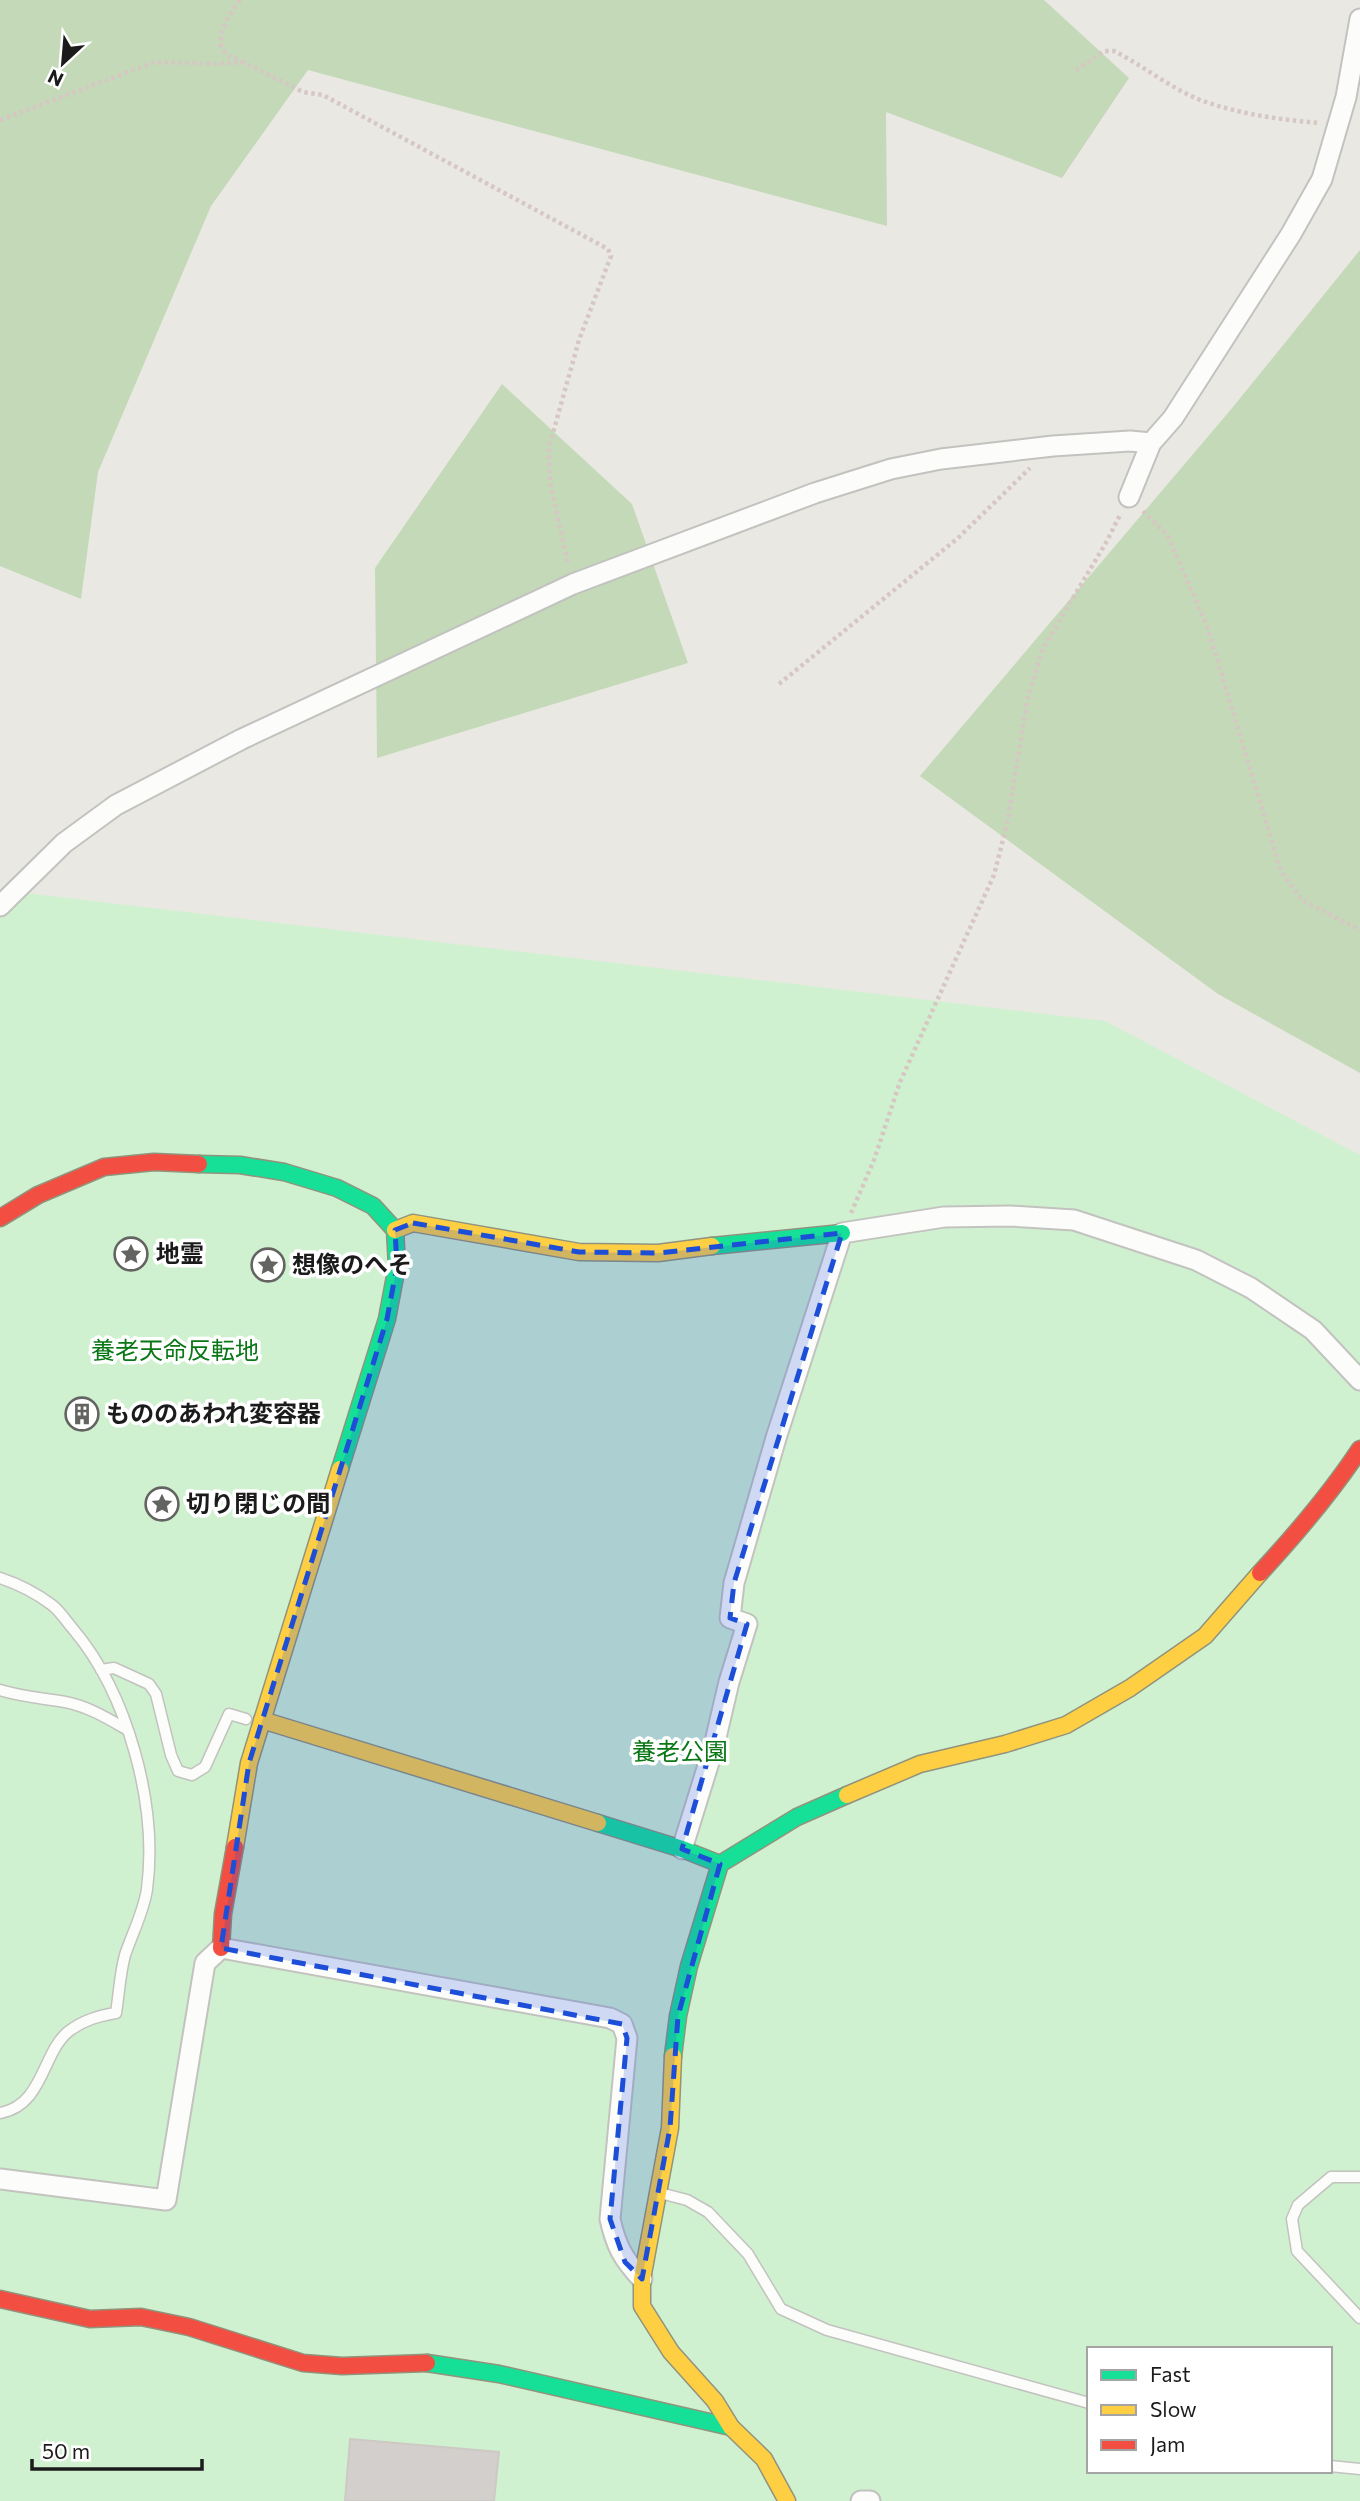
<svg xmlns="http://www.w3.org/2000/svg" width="1360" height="2501" font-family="Commissioner,'Noto Sans JP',sans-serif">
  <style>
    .forest { fill: #c3d9b8 }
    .park { fill: #d0f1d0; fill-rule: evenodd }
    .building { fill: #d2cfcc; stroke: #cdc9c4; stroke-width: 2 }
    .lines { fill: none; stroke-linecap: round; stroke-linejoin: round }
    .lane-casing { stroke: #c2c2bf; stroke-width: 13 }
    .street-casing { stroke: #c2c2bf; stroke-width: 23 }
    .fast-casing { stroke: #91937c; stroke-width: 19 }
    .slow-casing { stroke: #91937c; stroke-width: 19 }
    .jam-casing { stroke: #91937c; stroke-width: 19 }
    .path { stroke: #d6c7c3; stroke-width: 4.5; stroke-dasharray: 3.5 3.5; stroke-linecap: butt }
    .lane { stroke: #fcfcfb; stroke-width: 10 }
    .street { stroke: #fcfcfb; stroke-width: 19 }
    .fast { stroke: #16e098; stroke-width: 16 }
    .slow { stroke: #ffcf43; stroke-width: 16 }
    .jam { stroke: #f24e42; stroke-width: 16 }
    .marked { fill: #1d4ed8; fill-opacity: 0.2; stroke: #1d4ed8; stroke-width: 5; stroke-dasharray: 14 9; stroke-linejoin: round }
    .labels { text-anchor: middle; stroke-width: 7; stroke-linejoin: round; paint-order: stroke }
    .poi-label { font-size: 24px; font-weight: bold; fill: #1b1b1b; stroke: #fff; text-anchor: start }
    .park-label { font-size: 24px; fill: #0a7716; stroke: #fff }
  </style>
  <rect width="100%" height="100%" fill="#eae8e3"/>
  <!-- forest -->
  <path class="forest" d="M0 0H1044L1129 78 1062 178 886 112 887 226 308 70 211 206 98 472 81 599 0 566Z
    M1360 250V1073L1218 994 920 776 1233 407Z
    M502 384 632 504 688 663 377 758 375 568Z"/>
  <!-- park -->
  <path class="park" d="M0 890 1105 1021 1360 1155V2501H0ZM1089 2349H1330V2471H1089Z"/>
  <!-- building -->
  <path class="building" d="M350 2439 499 2452 494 2501H345Z"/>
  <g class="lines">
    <defs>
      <path id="lane" d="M0 1578C18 1584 36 1593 52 1605 60 1611 66 1621 73 1629 128 1694 158 1805 147 1889 144 1911 132 1934 125 1955 120 1973 119 1994 116 2013 98 2016 84 2020 69 2031 42 2052 44 2105 0 2113
        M101 1670 114 1668 149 1684 156 1694 171 1755 178 1771 192 1775 205 1767 229 1714 246 1719
        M0 1690C22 1697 43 1698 65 1702 87 1706 107 1718 126 1729
        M1360 2177H1331L1298 2205 1292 2219 1297 2251 1360 2318
        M660 2193 687 2200 708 2212 748 2254 781 2309 827 2330 1089 2403
        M1330 2466 1360 2469"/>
      <path id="street" d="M1129 497 1151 443 1173 418 1225 337 1291 234 1322 179 1346 97 1360 19
        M0 906 64 843 116 805 242 739 573 584 815 493 891 469 941 459 1053 446 1130 441 1151 443
        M682 1849 714 1746 729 1682 747 1624 730 1618 734 1583 776 1438 842 1233 944 1217 1010 1216 1074 1220 1196 1260 1251 1288 1313 1330 1360 1380
        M0 2179 166 2200 205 1963 221 1948 610 2018 622 2024 627 2038 610 2219C616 2246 623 2259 642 2279
        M861 2501H870"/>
      <path id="fast" d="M199 1164 240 1165 284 1172 337 1188 373 1206 395 1230 397 1266 387 1319 340 1469
        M712 1246 842 1233
        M598 1823 682 1849 720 1864
        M673 2056 678 2016 689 1966 720 1864 797 1817 847 1795
        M427 2363 499 2374 731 2427"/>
      <path id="slow" d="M395 1230 413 1223 579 1252 658 1253 712 1246
        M262 1720 598 1823
        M847 1795 920 1764 1005 1744 1066 1725 1130 1688 1205 1636 1260 1573
        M235 1847 249 1763 340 1469
        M673 2056 670 2128 642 2279V2306L671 2352 715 2401 731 2427 764 2459 787 2501"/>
      <path id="jam" d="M0 1218 38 1195 104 1167 154 1162 199 1164
        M1260 1573C1296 1534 1331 1493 1360 1449
        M221 1948 223 1914 235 1847
        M0 2299 90 2319 141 2317 189 2327 303 2363 342 2366 427 2363"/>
    </defs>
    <!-- lane casing -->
    <use href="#lane" class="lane-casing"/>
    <!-- street casing -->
    <use href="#street" class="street-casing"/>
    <!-- fast casing -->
    <use href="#fast" class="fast-casing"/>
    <!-- slow casing -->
    <use href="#slow" class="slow-casing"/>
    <!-- jam casing -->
    <use href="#jam" class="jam-casing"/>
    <!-- path -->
    <path class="path" d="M240 0C229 14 222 26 220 44L227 55 242 62
      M1076 70 1104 51H1114C1144 66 1171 89 1203 101 1240 114 1281 120 1320 123
      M0 120 155 62 217 64 243 62 303 92 323 95 608 249 611 256 579 340 549 447 550 482 568 564
      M1143 511 1168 536 1207 626 1281 871 1302 900 1360 930
      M779 684 958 538 1030 468
      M851 1213 874 1160 900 1082 994 875 1007 824 1027 701 1042 650 1107 541 1120 515"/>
    <!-- lane -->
    <use href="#lane" class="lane"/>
    <!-- street -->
    <use href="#street" class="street"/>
    <!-- fast -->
    <use href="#fast" class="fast"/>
    <!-- slow -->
    <use href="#slow" class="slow"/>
    <!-- jam -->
    <use href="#jam" class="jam"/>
  </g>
  <!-- marked area -->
  <path class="marked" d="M413 1223 579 1252 658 1253 842 1233 734 1583 730 1618 747 1624 682 1849 720 1864 678 2016 670 2128 642 2279 625 2262 610 2219 627 2038 622 2024 221 1948 249 1763 387 1319 397 1266 395 1230Z"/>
  <!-- icons -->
  <defs>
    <symbol id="sight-ring" viewBox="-11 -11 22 22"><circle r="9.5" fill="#fff" stroke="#636361" stroke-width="1.5"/><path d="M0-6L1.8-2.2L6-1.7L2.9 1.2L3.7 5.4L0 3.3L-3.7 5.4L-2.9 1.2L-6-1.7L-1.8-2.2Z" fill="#636361"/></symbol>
    <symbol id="building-ring" viewBox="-11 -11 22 22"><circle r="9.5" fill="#fff" stroke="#636361" stroke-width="1.5"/><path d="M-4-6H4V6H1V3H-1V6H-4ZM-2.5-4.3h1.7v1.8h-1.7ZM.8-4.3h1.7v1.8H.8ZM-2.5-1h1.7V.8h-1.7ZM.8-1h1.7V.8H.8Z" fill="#636361"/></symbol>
  </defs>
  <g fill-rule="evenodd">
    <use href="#sight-ring" x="112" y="1235" width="38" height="38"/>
    <use href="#sight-ring" x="249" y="1246" width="38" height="38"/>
    <use href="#building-ring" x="63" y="1395" width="38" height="38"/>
    <use href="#sight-ring" x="143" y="1485" width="38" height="38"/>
  </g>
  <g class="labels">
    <!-- poi labels -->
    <g class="poi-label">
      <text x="156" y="1262">地霊</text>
      <text x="292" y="1273">想像のへそ</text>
      <text x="106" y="1422">もののあわれ変容器</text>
      <text x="186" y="1512">切り閉じの間</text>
    </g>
    <!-- park labels -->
    <g class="park-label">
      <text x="175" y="1359">養老天命反転地</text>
      <text x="680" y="1760">養老公園</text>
    </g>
  </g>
  <!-- legend -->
  <rect x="1087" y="2347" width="245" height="126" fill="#ffffff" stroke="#a4a4a4" stroke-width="2"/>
  <rect x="1101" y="2370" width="35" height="10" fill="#16e098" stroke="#a4a4a4" stroke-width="2"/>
  <text x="1150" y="2382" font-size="21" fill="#1b1b1b">Fast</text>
  <rect x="1101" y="2405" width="35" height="10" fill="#ffcf43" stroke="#a4a4a4" stroke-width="2"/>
  <text x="1150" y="2417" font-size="21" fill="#1b1b1b">Slow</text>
  <rect x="1101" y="2440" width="35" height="10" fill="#f24e42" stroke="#a4a4a4" stroke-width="2"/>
  <text x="1150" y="2452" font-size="21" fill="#1b1b1b">Jam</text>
  <!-- north arrow -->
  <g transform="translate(63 63) rotate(206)" stroke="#ffffff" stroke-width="5" paint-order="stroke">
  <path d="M0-5L12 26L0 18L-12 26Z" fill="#1b1b1b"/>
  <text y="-10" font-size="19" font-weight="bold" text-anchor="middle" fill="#1b1b1b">N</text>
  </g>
  <!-- scale -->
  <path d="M32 2459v10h170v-10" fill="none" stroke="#1b1b1b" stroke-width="3.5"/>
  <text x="42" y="2459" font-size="21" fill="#1b1b1b" stroke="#ffffff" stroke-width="5" paint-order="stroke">50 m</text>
</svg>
